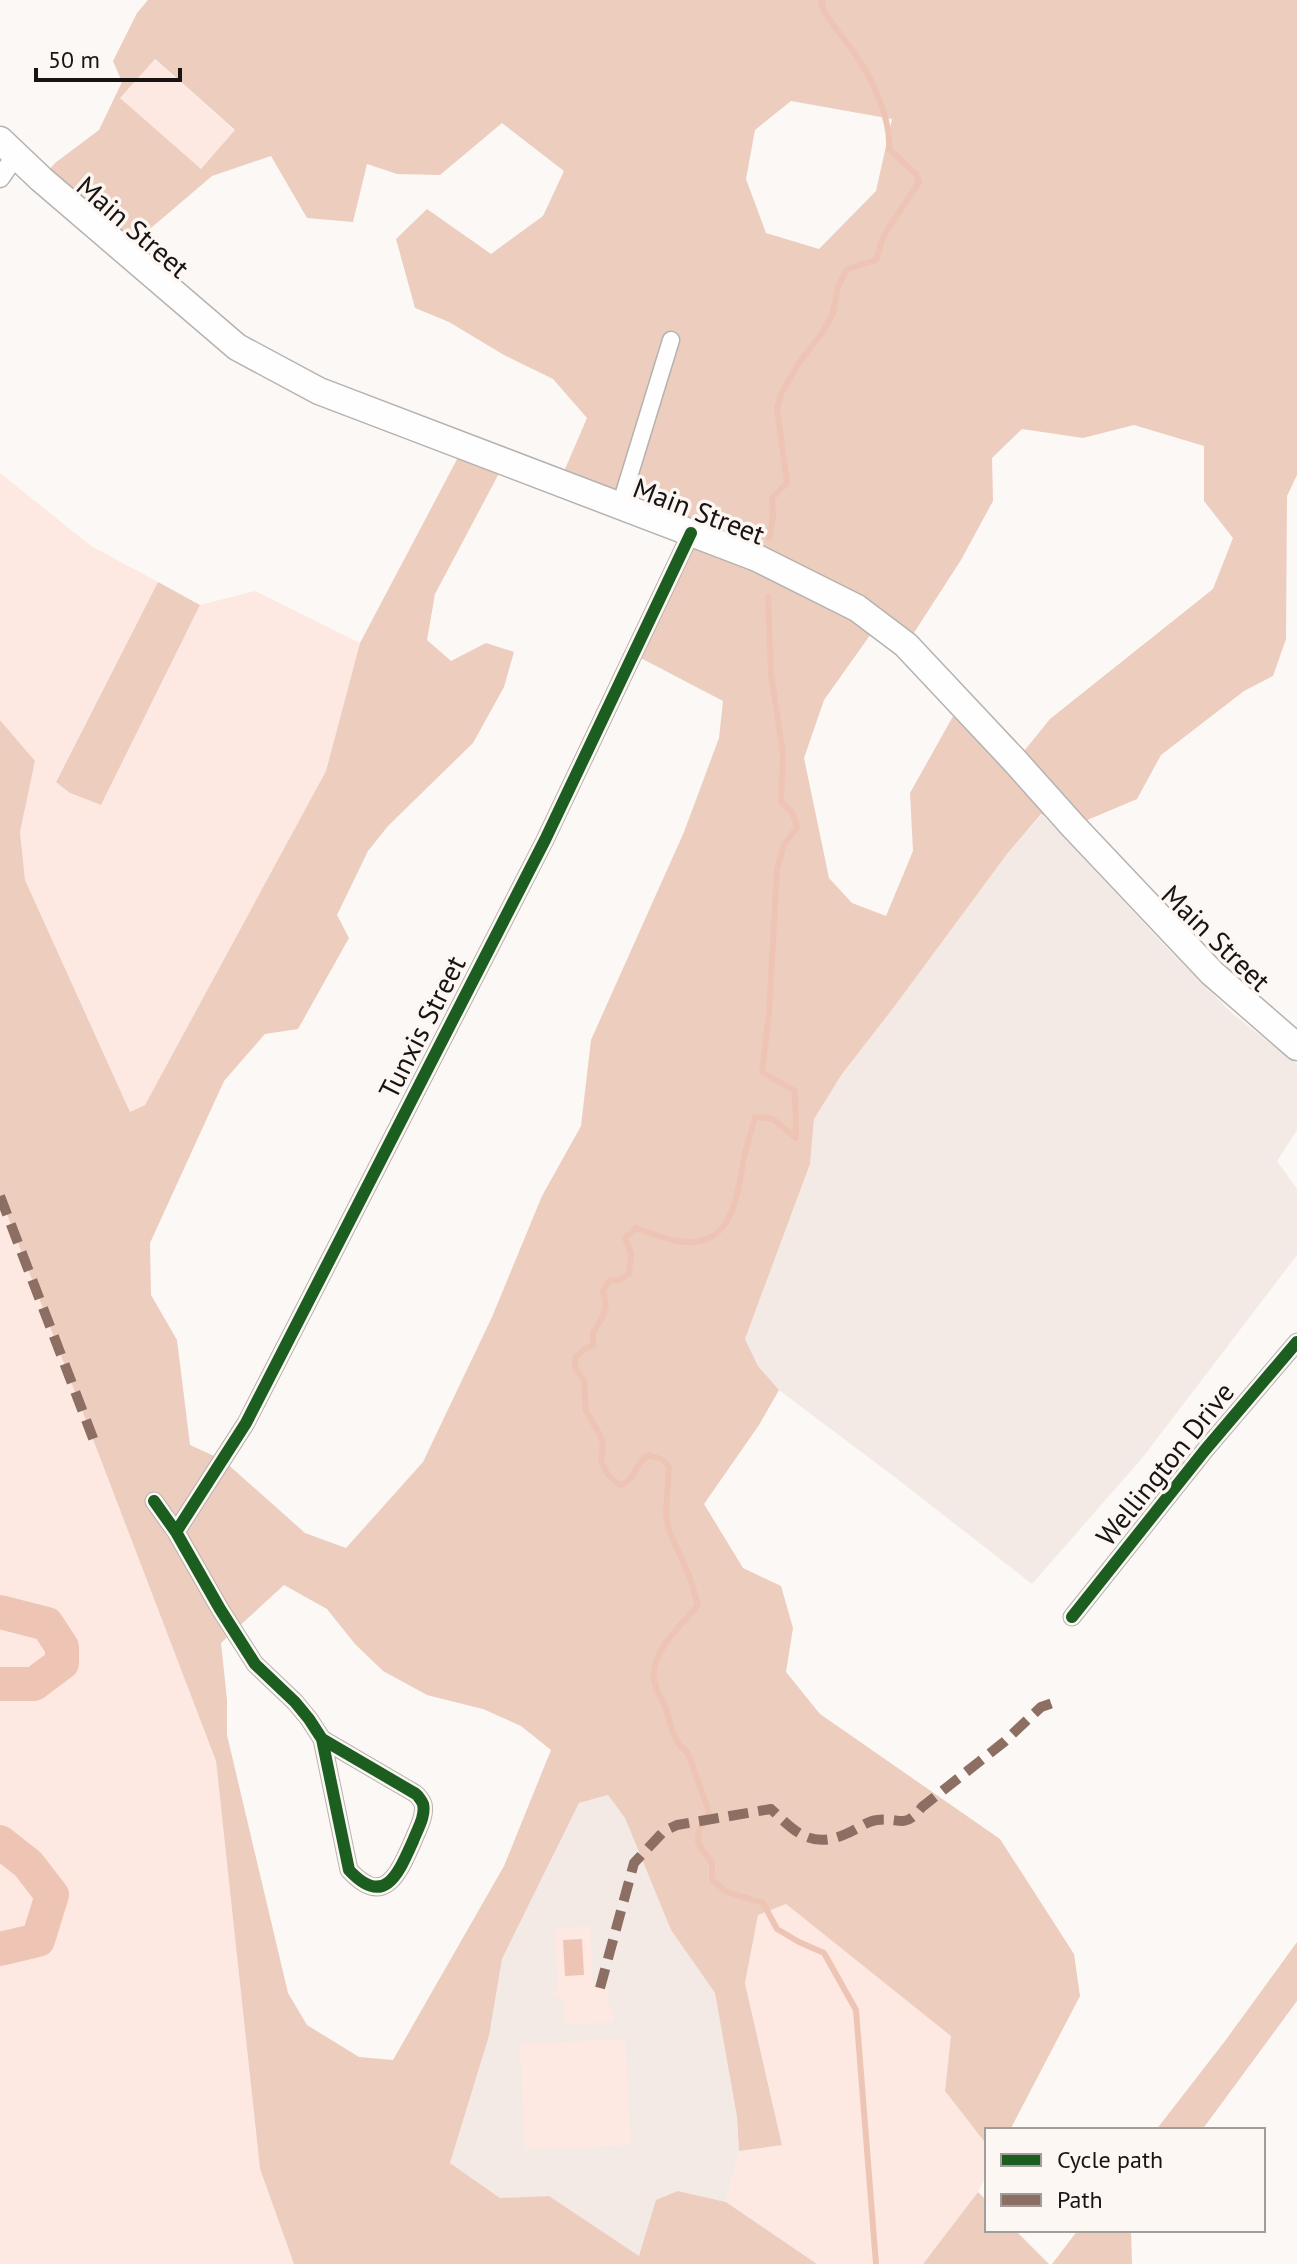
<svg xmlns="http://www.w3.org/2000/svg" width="1297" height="2264" font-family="'PT Sans',sans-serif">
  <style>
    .built { fill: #f3e9e5 }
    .green { fill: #fde9e1 }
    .forest { fill: #edcdbe; fill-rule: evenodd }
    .water { fill: #eec5b4 }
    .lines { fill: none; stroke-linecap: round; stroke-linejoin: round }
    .stream { stroke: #eec5b4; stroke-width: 6 }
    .river { stroke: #eec5b4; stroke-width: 34 }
    .minor-casing { stroke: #b6b2b0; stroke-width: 19 }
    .tertiary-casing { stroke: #b6b2b0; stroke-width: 21 }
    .trunk-casing { stroke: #b6b2b0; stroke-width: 29 }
    .minor { stroke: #fefefe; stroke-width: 16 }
    .tertiary { stroke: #fefefe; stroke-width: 18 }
    .trunk { stroke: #fefefe; stroke-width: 26 }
    .quiet { stroke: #8d6e63; stroke-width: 10; stroke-dasharray: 20 10; stroke-linecap: butt }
    .cycleway-casing { stroke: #fdf7f4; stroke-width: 17 }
    .cycleway { stroke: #1b5e20; stroke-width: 12 }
    .labels { text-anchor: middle; stroke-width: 7; stroke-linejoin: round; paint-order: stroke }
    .street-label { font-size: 28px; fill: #191412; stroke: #fdf7f4 }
  </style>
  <rect width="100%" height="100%" fill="#fbf8f6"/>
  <!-- built -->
  <path class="built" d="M1042 814 1169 950 1233 1014 1297 1064V1130L1277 1161 1297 1189V1255L1143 1457 1032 1584 896 1478 779 1390 758 1366 745 1339 810 1164 814 1119 842 1074 894 1007 1007 854Z
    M608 1795 625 1818 671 1930 715 1993 737 2117 739 2151 726 2202 678 2191 639 2256 549 2197 500 2198 450 2163 489 2036 502 1959 579 1803Z"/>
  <!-- green -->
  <path class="green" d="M154 59 235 131 201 170 120 98Z
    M0 473 91 546 158 582 56 781 70 793 101 805 200 605 255 591 360 643 326 771 145 1105 130 1112 25 880 20 832 35 761 0 720Z
    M0 1196 216 1761 260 2169 294 2264H0Z
    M786 1904 952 2036 945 2091 987 2145V2174L978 2192 923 2264H817L726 2202 739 2151 782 2144 745 1982 758 1915Z
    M590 1926 593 1987H608L609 2009H613L614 2022 564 2024 563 1997H553V1991H558L555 1928Z
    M625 2039 631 2145 525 2150 520 2044Z"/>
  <!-- forest -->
  <path class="forest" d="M148 0H1297V475L1287 496 1286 639 1273 676 1244 691 1161 755 1137 799 1073 826 1041 814 1007 854 894 1007 842 1074 814 1119 810 1164 745 1339 758 1366 779 1390 759 1425 704 1504 743 1568 781 1586 793 1628 786 1672 820 1714 1000 1839 1074 1954 1080 1996 1010 2130H987V2145L945 2091 951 2036 786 1904 758 1915 745 1983 782 2145 739 2151 737 2117 715 1993 671 1930 625 1818 608 1795 579 1803 502 1959 489 2036 450 2163 500 2198 549 2196 639 2256 656 2200 678 2191 726 2202 817 2264H294L260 2169 216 1761 0 1196V720L35 761 20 832 25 880 130 1112 145 1105 326 771 360 643 464 446 505 462 435 594 427 640 451 661 486 643 514 652 504 687 473 743 388 826 368 851 337 915 349 938 298 1029 265 1034 224 1081 150 1243 151 1295 177 1340 190 1445 223 1460 305 1533 346 1548 423 1462 492 1317 542 1196 581 1126 591 1040 684 832 719 738 723 701 633 654 691 533 559 483 587 418 553 379 504 355 449 322 415 308 396 239 427 209 491 254 543 216 564 171 502 123 440 175 397 174 367 164 353 222 307 218 271 156 212 176 124 251 41 179 55 163 99 130 122 82 113 61 137 13ZM155 59 235 130 201 169 120 98ZM791 101 892 119 876 191 819 249 766 233 746 179 755 130ZM1134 425 1204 446V501L1233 538 1213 589 1050 719 1016 761 961 702 910 793 913 851 886 916 852 903 829 878 804 758 824 700 878 624 906 645 961 560 993 501 992 458 1022 429 1083 438ZM284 1585 327 1609 355 1644 383 1671 427 1695 483 1709 521 1726 551 1750 504 1866 393 2060 359 2057 307 2025 288 1993 227 1735V1700L221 1643Z
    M158 582 200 605 101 805 70 793 56 782Z
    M1297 1942V2001L1202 2130H1156L1225 2041Z
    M978 2192 987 2201V2230H1015L1049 2264H923Z
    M1078 2230H1131L1132 2264H1052Z"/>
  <!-- water -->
  <path class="water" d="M582 1939 584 1975 565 1976 563 1940Z"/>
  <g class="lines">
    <!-- stream -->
    <path class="stream" d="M769 538 773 518 772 498 787 483 777 408 782 392 799 363 822 333 833 313 838 287 847 269 876 260 884 235 919 182 916 174 889 149C891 119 872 77 854 53 843 37 830 23 821 5L823 0
      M768 597 771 674 783 754 781 802 792 812 797 827 784 845 777 869 769 1013 762 1072 795 1091 796 1138 773 1119 755 1117C752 1129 748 1141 745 1153 736 1197 734 1254 672 1240 660 1237 648 1232 636 1228L625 1238 631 1254 629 1274 621 1279 609 1281 603 1291 606 1306 602 1318 593 1333V1346L586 1348 575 1358V1367L584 1381 586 1411 600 1435 603 1443 601 1461 608 1475 620 1485C635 1481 636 1461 649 1455L663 1460 669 1466 666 1513 668 1528 690 1578 698 1605C681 1626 650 1651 654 1680 655 1690 663 1700 666 1709 671 1726 673 1743 688 1753L709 1812C694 1839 693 1839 712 1863V1880L727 1892 763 1903 777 1929 799 1942 824 1953 856 2010 876 2264"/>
    <!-- river -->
    <path class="river" d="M0 1612 47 1624 62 1647V1663L34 1684H0
      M0 1842 28 1864 52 1895 38 1940 0 1949"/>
    <defs>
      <path id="minor" d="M620 506 671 340
        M154 1501 176 1532 220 1609 255 1664 295 1702 309 1719 322 1739 416 1794C417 1794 423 1803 423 1804 426 1816 417 1830 413 1841 399 1872 385 1909 349 1870L322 1739
        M176 1532 246 1423 545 840 691 533
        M1072 1617 1205 1450 1297 1342"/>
      <path id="tertiary" d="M0 178 16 155"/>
      <path id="trunk" d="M0 140 41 179 237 347 319 391 757 558 857 608 906 645 1015 761 1073 826 1212 973 1297 1047"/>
    </defs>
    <!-- minor casing -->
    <use href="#minor" class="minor-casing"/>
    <!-- tertiary casing -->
    <use href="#tertiary" class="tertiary-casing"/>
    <!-- trunk casing -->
    <use href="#trunk" class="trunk-casing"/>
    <!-- minor -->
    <use href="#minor" class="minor"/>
    <!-- tertiary -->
    <use href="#tertiary" class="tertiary"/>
    <!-- trunk -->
    <use href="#trunk" class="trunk"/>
    <!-- quiet -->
    <path class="quiet" d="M0 1196 96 1446
      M600 1988 634 1863 664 1831 677 1825 771 1809C796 1833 812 1850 848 1833 858 1829 867 1821 877 1820 901 1817 904 1830 922 1807L1004 1742 1041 1707 1058 1701"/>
    <defs>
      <path id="cycleway" d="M154 1501 176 1532 220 1609 255 1664 295 1702 309 1719 322 1739 416 1794C417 1794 423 1803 423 1804 426 1816 417 1830 413 1841 399 1872 385 1909 349 1870L322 1739
        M176 1532 246 1423 545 840 691 533
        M1072 1617 1205 1450 1297 1342"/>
    </defs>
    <!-- cycleway casing -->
    <use href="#cycleway" class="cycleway-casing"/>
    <!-- cycleway -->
    <use href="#cycleway" class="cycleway"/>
  </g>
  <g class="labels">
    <!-- street labels -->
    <g class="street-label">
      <text transform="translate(133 227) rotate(41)" y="10">Main Street</text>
      <text transform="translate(699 511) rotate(21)" y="10">Main Street</text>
      <text transform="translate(1216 938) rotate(44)" y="10">Main Street</text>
      <text transform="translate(422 1027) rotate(-63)" y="10">Tunxis Street</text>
      <text transform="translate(1165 1464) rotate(-51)" y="10">Wellington Drive</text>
    </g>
  </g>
  <!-- legend -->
  <rect x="985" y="2128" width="280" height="104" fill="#fdf7f4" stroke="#a29c9a" stroke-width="2"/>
  <rect x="1001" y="2154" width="40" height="12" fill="#1b5e20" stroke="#a29c9a" stroke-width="2"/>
  <text x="1057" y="2168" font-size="24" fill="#191412">Cycle path</text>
  <rect x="1001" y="2194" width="40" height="12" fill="#8d6e63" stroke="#a29c9a" stroke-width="2"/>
  <text x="1057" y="2208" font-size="24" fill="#191412">Path</text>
  <!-- scale -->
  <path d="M36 68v12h144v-12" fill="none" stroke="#191412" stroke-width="4"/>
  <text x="48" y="68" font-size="24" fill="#191412" stroke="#fdf7f4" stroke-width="6" paint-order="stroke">50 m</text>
</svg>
